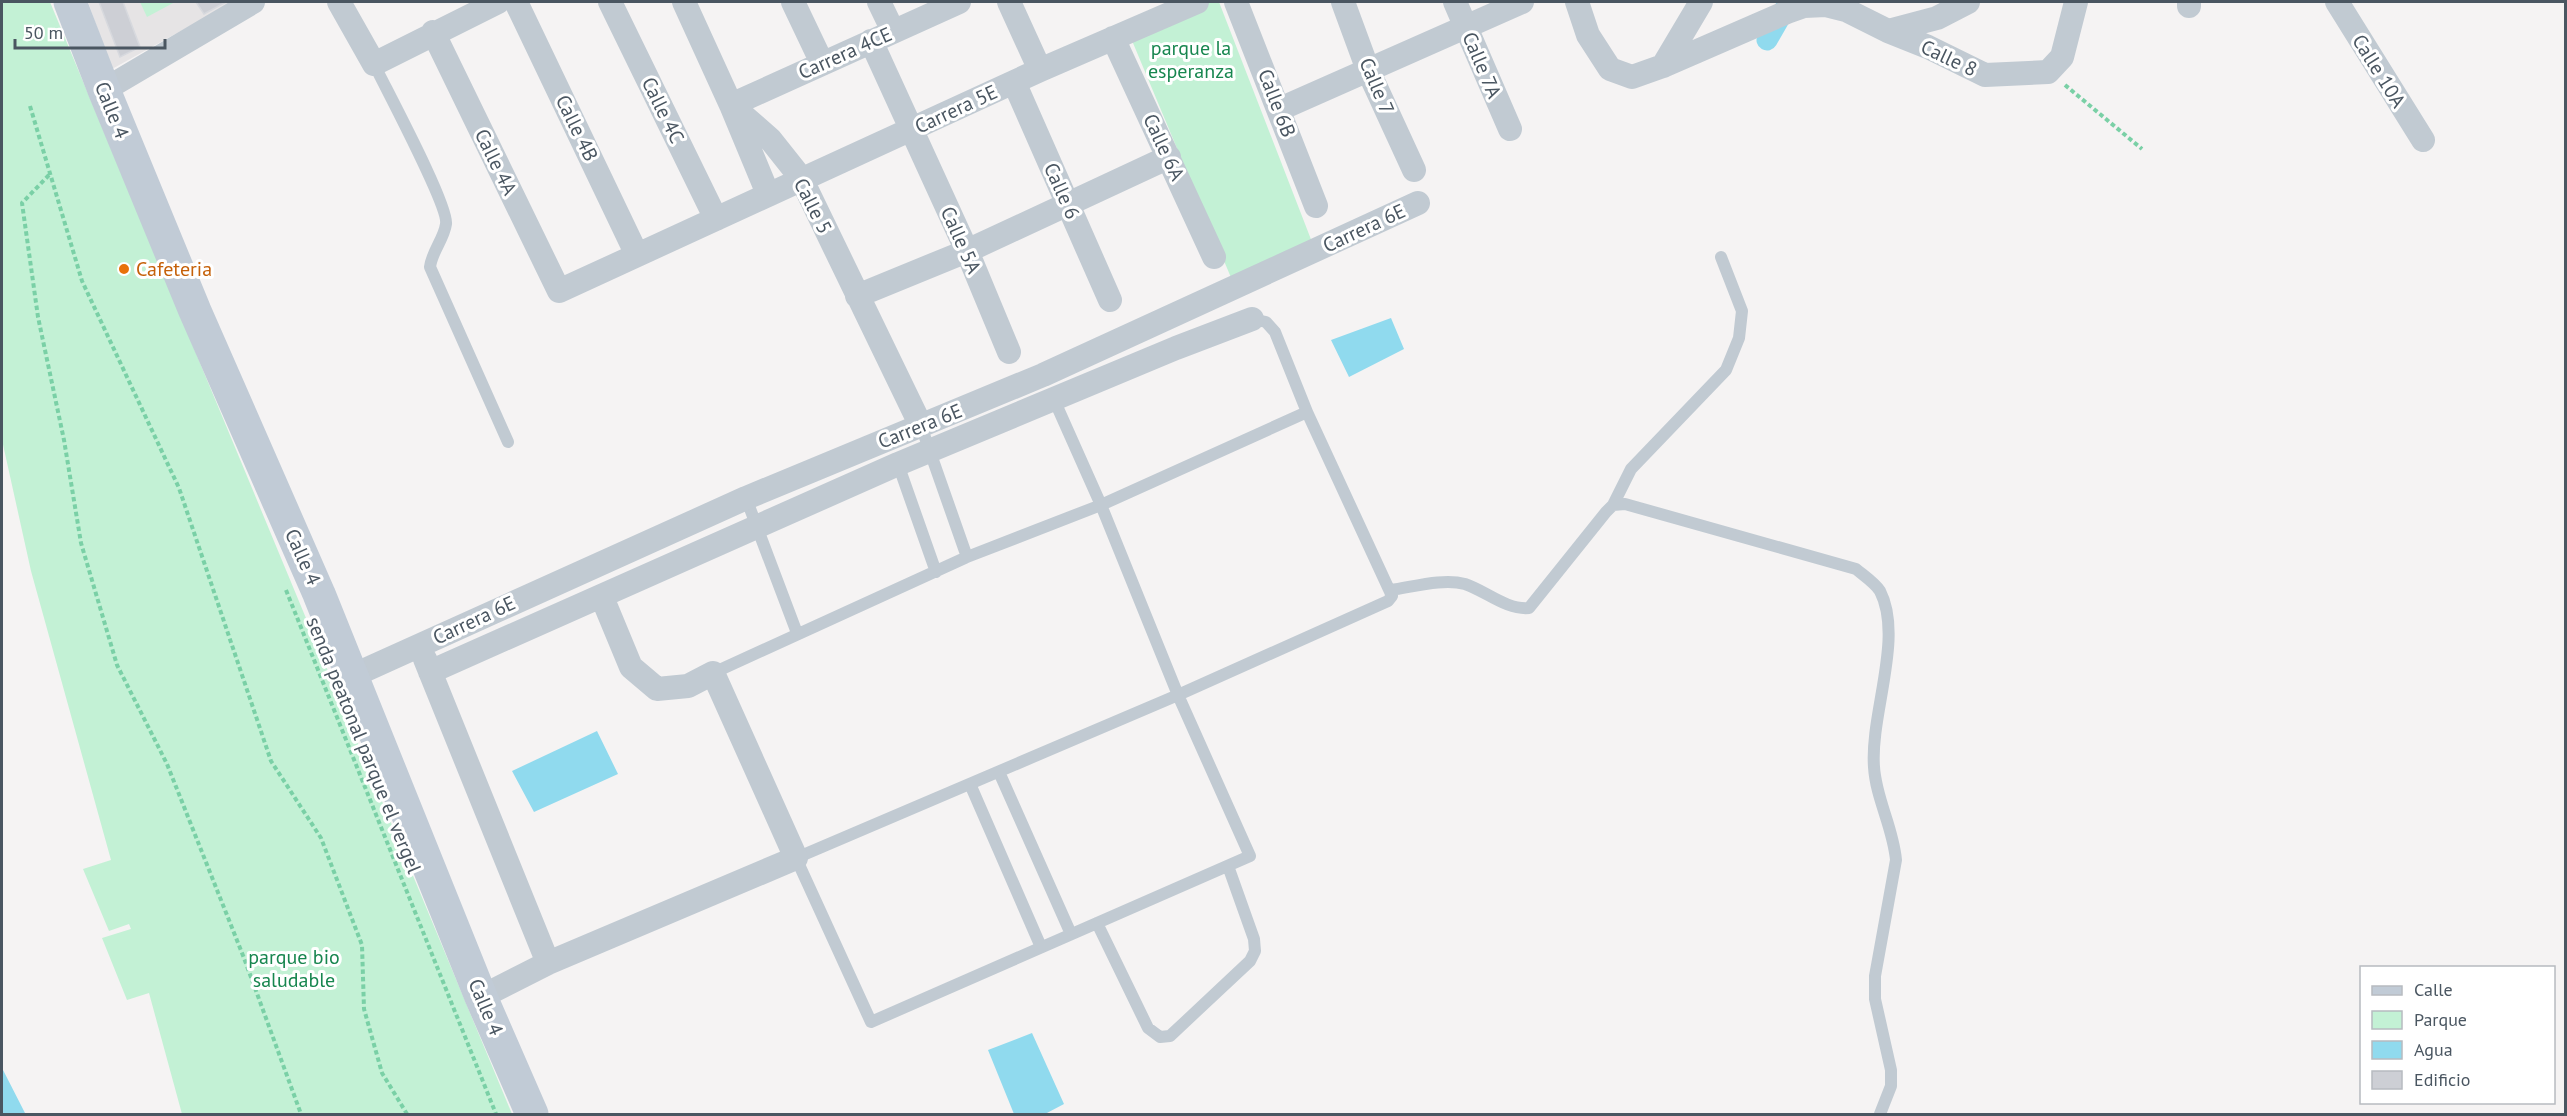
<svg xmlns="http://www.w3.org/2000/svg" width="2567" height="1116" font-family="'PT Sans',sans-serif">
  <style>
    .education { fill: #e6e4e5 }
    .green { fill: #c3f1d5 }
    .water { fill: #90daee }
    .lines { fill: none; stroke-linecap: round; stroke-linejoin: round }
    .canal { stroke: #90daee; stroke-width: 21 }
    .building { fill: #cdcfd5; stroke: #d7d9de; stroke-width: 1.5 }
    .path { stroke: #7ad0a6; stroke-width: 4; stroke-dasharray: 4.5 3; stroke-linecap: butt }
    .lane { stroke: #c1cad2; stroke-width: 12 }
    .street { stroke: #c1cad2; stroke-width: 24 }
    .secondary { stroke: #c1cbd6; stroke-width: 33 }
    .food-dot { fill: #e8710a; stroke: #fff; stroke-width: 2 }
    .labels { text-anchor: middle; stroke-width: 6; stroke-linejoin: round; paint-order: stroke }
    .park-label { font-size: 20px; fill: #17864f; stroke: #fff }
    .street-label { font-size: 20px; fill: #4a5661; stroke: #fff }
    .food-label { font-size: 20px; fill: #c56008; stroke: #fff; text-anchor: start }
  </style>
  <rect width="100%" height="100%" fill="#f5f3f3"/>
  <!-- education -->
  <path class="education" d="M88 2H233L112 69Z"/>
  <!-- green -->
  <path class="green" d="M2 2H50L512 1114H182L149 993 127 1000 102 938 131 929 129 924 109 931 83 869 111 860 31 571 2 440Z
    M140 2H175L147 17Z
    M1197 2H1219L1312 242 1232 280 1128 31Z"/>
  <!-- water -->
  <path class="water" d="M1391 318 1404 349 1349 377 1331 340Z
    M597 731 618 774 534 812 512 771Z
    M1032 1033 1064 1104 1045 1114H1014L988 1050Z
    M2 1068 25 1113 26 1114H2Z"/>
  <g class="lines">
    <!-- canal -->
    <path class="canal" d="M1767 40 1786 7"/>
  </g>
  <!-- building -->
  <path class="building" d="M99 2H123L140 47 120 57Z
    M196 2H226L204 14Z"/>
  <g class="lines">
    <!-- path -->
    <path class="path" d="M2065 85 2142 149
      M30 106 82 281 179 488 271 761 321 838 362 945 364 1009 382 1073 407 1114
      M49 175 22 203 38 317 64 440 81 543 117 665 167 764 244 958 301 1114
      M286 590 496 1114"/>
    <!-- lane -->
    <path class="lane" d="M374 64C386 89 449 206 446 224 444 239 432 251 430 267L508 442
      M1052 395 1101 505 1178 695 1388 601 1392 596 1307 412
      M921 426 967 557
      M898 464 936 572
      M746 498 797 633
      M1613 505 1631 469 1726 370 1739 338 1742 311 1721 257
      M1391 590C1413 587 1443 578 1465 584 1486 591 1506 610 1529 608L1606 512 1613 505 1625 504 1856 569C1863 575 1875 583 1880 591 1904 638 1870 714 1874 767 1876 799 1893 827 1896 860L1875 976V999L1891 1070V1086L1880 1114
      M713 673 967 557 1101 505 1307 412 1275 332 1266 322 1252 319
      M1178 695 1250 856 871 1022 796 858Z
      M999 772 1071 934
      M970 784 1041 947
      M1097 923 1148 1028 1160 1037 1170 1036 1250 961 1255 951 1254 939 1228 866"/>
    <!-- street -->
    <path class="street" d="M339 2 374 64 498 2
      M516 2 637 255
      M610 2 716 219
      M684 2 731 105 770 139 801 178 921 426
      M793 2 822 63
      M879 2 893 31
      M1009 2 1040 70
      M1236 2 1316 206
      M1343 2 1368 70 1414 170
      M1455 2 1510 129
      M1577 2 1588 35 1610 69 1632 77 1663 66 1787 12 1804 6 1826 5 1846 10 1888 31 1928 47 1985 75 2048 72 2062 57 2076 2
      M2189 2V6
      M2337 2 2423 140
      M1888 31 1937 18 1968 2
      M433 32 559 291 1040 70 1197 2
      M1113 38 1214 257
      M871 41 967 251 1009 352
      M1663 66 1701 2
      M1014 82 1110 300
      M104 90 253 2
      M1280 109 1522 2
      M768 194 731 105 959 2
      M857 296 967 251 1169 157
      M425 659 548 963
      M430 672 898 464 1176 348 1252 319
      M352 676 746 498 1043 375 1418 203
      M481 997 548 963 796 858 713 673 688 686 657 689 631 667 602 597"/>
    <!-- secondary -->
    <path class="secondary" d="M70 2 104 90 195 311 319 594 481 997 532 1114"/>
  </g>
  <!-- markers -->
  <circle class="food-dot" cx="124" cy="269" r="6"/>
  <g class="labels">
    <!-- park labels -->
    <g class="park-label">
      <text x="1191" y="55">parque la<tspan x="1191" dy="23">esperanza</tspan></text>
      <text x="294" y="964">parque bio<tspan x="294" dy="23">saludable</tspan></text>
    </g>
    <!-- street labels -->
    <g class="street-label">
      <text transform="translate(845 53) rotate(-24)" y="7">Carrera 4CE</text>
      <text transform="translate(1949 58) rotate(25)" y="7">Calle 8</text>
      <text transform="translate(1482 65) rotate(67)" y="7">Calle 7A</text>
      <text transform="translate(2379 71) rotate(58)" y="7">Calle 10A</text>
      <text transform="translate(1377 86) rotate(67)" y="7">Calle 7</text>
      <text transform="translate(1277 103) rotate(69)" y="7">Calle 6B</text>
      <text transform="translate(956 109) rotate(-25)" y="7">Carrera 5E</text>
      <text transform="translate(112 110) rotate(68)" y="7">Calle 4</text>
      <text transform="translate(663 110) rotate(64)" y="7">Calle 4C</text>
      <text transform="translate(577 128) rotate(64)" y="7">Calle 4B</text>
      <text transform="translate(1164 147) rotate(65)" y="7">Calle 6A</text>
      <text transform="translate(496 162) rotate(64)" y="7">Calle 4A</text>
      <text transform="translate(1062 191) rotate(66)" y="7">Calle 6</text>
      <text transform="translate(813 206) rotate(63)" y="7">Calle 5</text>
      <text transform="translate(1364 228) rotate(-25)" y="7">Carrera 6E</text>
      <text transform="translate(961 240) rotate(66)" y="7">Calle 5A</text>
      <text transform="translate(920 426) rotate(-22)" y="7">Carrera 6E</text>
      <text transform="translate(303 557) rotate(66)" y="7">Calle 4</text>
      <text transform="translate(474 620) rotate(-25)" y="7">Carrera 6E</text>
      <text transform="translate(364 745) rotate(68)" y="7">senda peatonal parque el vergel</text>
      <text transform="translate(486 1007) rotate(67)" y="7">Calle 4</text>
    </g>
    <!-- food labels -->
    <g class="food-label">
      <text x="136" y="276">Cafeteria</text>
    </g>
  </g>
  <!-- border -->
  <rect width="2567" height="1116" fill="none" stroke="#4a5661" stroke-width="6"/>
  <!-- legend -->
  <rect x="2360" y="966" width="195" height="138" fill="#ffffff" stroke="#b7bbc0" stroke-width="1.5"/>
  <rect x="2372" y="986" width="30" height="9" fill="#c1cbd6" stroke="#b7bbc0" stroke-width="1.5"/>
  <text x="2414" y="996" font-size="18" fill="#4a5661">Calle</text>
  <rect x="2372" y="1011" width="30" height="18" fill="#c3f1d5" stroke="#b7bbc0" stroke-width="1.5"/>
  <text x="2414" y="1026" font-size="18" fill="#4a5661">Parque</text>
  <rect x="2372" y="1041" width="30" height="18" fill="#90daee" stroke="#b7bbc0" stroke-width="1.5"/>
  <text x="2414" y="1056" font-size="18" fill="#4a5661">Agua</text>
  <rect x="2372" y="1071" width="30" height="18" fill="#cdcfd5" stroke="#b7bbc0" stroke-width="1.5"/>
  <text x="2414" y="1086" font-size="18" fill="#4a5661">Edificio</text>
  <!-- scale -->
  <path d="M15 39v9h150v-9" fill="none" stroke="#4a5661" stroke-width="3"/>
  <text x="24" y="39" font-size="18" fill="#4a5661" stroke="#ffffff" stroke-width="4.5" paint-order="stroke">50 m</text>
</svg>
